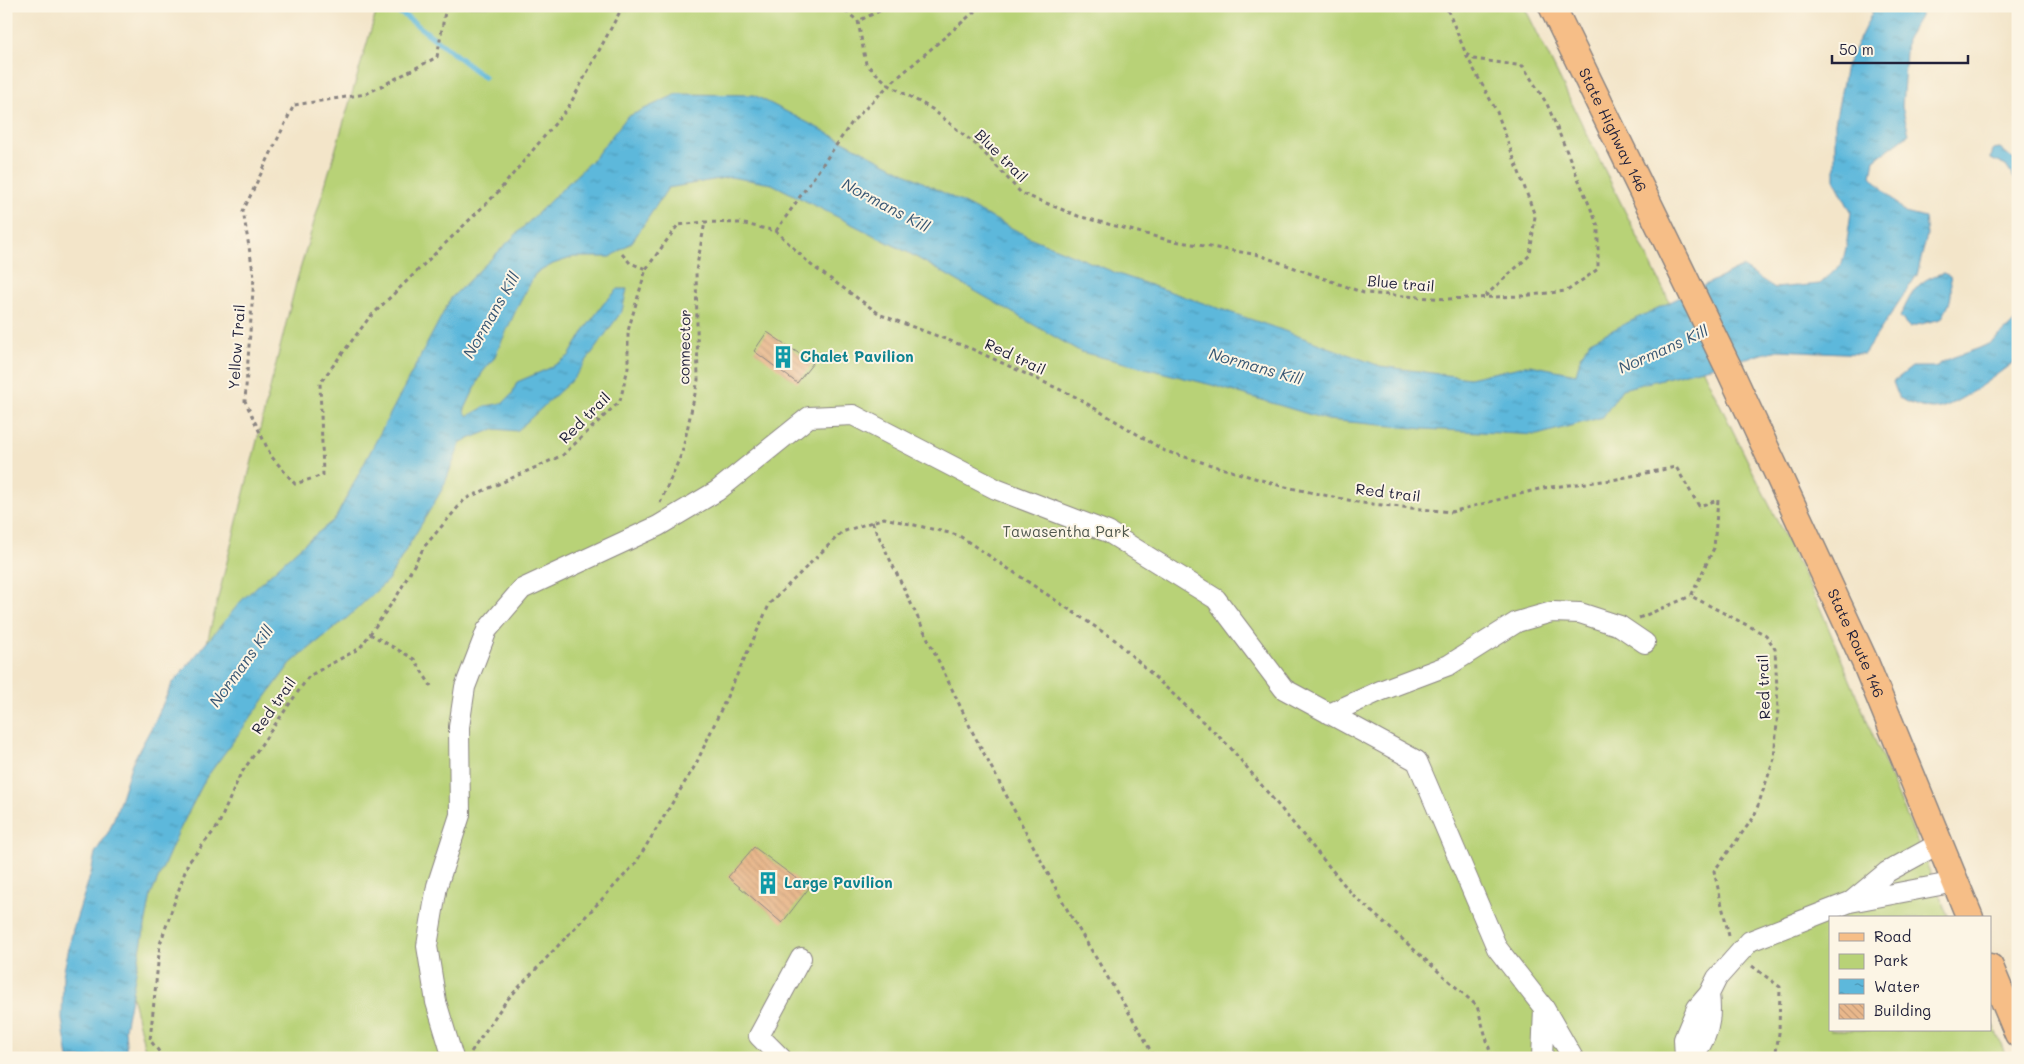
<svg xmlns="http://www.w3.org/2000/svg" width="2024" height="1064" font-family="Mali,sans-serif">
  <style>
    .park { fill: #b8d277; stroke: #6d7a59 }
    .water { fill: url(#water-ripples); stroke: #406d8b }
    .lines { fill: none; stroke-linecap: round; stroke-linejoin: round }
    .stream { stroke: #5db8db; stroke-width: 5.5 }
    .building { fill: url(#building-back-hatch) }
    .minor-casing { stroke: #8a8482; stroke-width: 22 }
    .major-casing { stroke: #8a8482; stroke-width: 29 }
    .path { stroke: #8a8482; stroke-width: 3; stroke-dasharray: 4 4; stroke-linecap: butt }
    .minor { stroke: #fff; stroke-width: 20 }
    .major { stroke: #f6be87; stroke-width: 26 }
    .labels { text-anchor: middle; stroke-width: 4; stroke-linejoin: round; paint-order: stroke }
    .street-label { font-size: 15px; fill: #22223b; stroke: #fcf5e5 }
    .culture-label { font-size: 15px; font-weight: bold; fill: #0d838f; stroke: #fcf5e5; text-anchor: start }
    .park-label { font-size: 15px; fill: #4f574d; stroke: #fcf5e5 }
    .water-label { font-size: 16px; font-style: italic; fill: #375673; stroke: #fcf5e5 }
  </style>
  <defs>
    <pattern id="water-ripples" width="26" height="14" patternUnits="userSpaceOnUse" patternTransform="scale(1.25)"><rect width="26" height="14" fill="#5db8db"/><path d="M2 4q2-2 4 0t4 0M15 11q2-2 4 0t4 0" fill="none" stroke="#4c95b3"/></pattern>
    <pattern id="building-back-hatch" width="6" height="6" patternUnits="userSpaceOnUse" patternTransform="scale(1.25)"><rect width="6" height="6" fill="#e8b78b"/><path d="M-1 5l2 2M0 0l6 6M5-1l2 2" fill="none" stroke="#c79d79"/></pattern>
  </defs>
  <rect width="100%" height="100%" fill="#fcf5e5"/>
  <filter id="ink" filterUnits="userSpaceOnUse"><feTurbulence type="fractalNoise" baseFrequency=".02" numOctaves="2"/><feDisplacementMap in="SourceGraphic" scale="10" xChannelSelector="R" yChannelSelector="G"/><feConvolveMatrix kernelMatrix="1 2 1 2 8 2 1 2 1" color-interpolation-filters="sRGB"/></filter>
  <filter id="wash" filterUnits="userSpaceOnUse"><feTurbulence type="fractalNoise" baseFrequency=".0096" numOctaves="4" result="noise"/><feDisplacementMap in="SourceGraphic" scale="20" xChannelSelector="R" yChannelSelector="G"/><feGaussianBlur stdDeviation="1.12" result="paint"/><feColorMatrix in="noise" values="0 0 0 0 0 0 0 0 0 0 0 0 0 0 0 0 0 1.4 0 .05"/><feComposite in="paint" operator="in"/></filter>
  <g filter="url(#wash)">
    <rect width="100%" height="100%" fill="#f3e5c9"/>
    <!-- park -->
    <path class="park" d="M378 6H1524L1821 610 1949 918H1830V1030H1990V1018L2007 1058H147L126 970 296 283Z"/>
    <!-- water -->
    <path class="water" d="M1871 6H1921L1920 17 1907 38 1902 107 1909 134 1874 160 1871 176 1905 213 1925 218 1927 235 1917 275 1864 354 1778 350 1622 389 1603 417 1537 435 1424 429 1328 420 1212 385 1081 352 907 252 772 184 730 177 668 188 632 242 611 257H574L553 264 535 274 516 310 494 358 482 373 464 411 468 416 486 406 503 403 512 394 517 382 550 368 569 356 585 329 604 303 618 289H627L622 311 574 378 517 431 494 429 461 442 443 488 388 580 347 618 291 663 206 778 178 833 151 895 125 1029 127 1058H68L62 1019 63 975 73 929 91 873 95 853 109 831 116 813 132 763 154 723 172 684 242 600 299 548 335 519 451 298 595 157 627 117 677 94 754 95 1029 237 1121 275 1279 329 1380 366 1469 378 1530 365 1576 374 1581 356 1590 341 1742 267 1775 288 1820 284 1842 264 1846 248 1851 212 1835 181V123L1846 66 1872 13Z
      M2000 148 2018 163V184L2006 166 1991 159 1993 149Z
      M1943 273 1950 276C1953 295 1951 304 1941 319L1909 327 1900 317C1911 294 1916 280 1943 273Z
      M2018 318V359C1999 372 1954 410 1932 409 1920 408 1910 403 1899 398L1893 382 1912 367H1936C1946 357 1970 353 1984 346 1996 341 2008 328 2018 318Z"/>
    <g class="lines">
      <!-- stream -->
      <path class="stream" d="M385 6 404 15 484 77"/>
    </g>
    <g id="blocks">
      <!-- building -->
      <path class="building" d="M767 332 813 363 797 383 754 351Z
        M754 847 809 888 782 923 728 877Z"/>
    </g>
  </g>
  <g filter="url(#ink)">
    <use href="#blocks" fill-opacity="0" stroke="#8a8482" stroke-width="1"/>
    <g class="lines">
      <defs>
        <path id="minor" d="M1329 714 1380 691 1449 665 1517 622 1552 612 1580 613 1620 626 1645 643
          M1852 901 1887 872 1940 843
          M1544 1008 1573 1058
          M453 1058 436 1002 427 946 437 886 460 815 459 727 465 687 487 630 522 589 658 526 717 491 809 417 853 415 996 489 1108 532 1216 599 1284 689 1417 761 1497 948 1544 1008 1542 1058
          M781 1058 759 1036 801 958
          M1685 1058 1684 1039 1697 1008 1709 994 1717 978 1750 941 1850 902 1956 882
          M1690 1058C1709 1039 1712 1019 1709 994"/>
        <g id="major">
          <path id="s1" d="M1552 6 1731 373 1865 662 1970 918"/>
          <path d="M1990 967 2018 1034"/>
        </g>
      </defs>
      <!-- minor casing -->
      <use href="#minor" class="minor-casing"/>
      <!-- major casing -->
      <use href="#major" class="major-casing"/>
      <!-- path -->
      <path class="path" d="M446 6 437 57 366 94 294 105 243 211 254 277 245 401 271 456 295 484 323 475 320 383 369 318 498 192 568 108 623 6
        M839 6 858 21
        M981 6 889 85 932 109 979 147 1021 193 1078 216 1168 240 1259 255 1364 293 1446 299 1521 296 1567 291 1598 269V226L1547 104 1523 66 1474 59 1466 54 1446 6
        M1466 55 1497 112 1535 216 1530 255 1483 298
        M776 231 853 121 889 85 866 64 858 21 890 6
        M622 254 630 263 646 269
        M660 503 682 453 698 380 696 271 705 222
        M872 522 973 733 1069 913 1143 1036 1154 1058
        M1639 618 1691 596
        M370 634 414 659 431 686
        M1752 966 1780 987 1779 1033 1775 1058
        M471 1052 506 1001 635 864 696 764 770 603 842 532 884 518 958 535 1115 640 1229 746 1352 894 1477 1006 1492 1058
        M164 1058 150 1040 160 944 188 863 218 826 240 775 309 676 360 648 397 596 424 547 465 499 563 455 620 401 628 368V331L646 269 678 225 705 222 740 223 776 231 811 265 881 315 972 349 1076 397 1165 451 1281 486 1362 503 1451 512 1543 488 1612 480 1676 467 1699 506 1718 500 1714 548 1691 596 1766 635 1775 649 1778 710 1774 759 1754 817 1714 871 1729 936"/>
      <!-- minor -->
      <use href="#minor" class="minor"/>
      <!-- major -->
      <use href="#major" class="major"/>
    </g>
  </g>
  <!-- icons -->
  <defs>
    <symbol id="building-bare" viewBox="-9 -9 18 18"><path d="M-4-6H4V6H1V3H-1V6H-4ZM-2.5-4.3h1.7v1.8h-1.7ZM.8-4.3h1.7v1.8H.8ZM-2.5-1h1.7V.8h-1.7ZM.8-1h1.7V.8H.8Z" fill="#0f9aa8" stroke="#fcf5e5" stroke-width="2.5" paint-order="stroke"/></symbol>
  </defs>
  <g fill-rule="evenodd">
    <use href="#building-bare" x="767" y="341" width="32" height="32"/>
    <use href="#building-bare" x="752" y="867" width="32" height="32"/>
  </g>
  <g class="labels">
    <!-- street labels -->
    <g class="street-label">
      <text dy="5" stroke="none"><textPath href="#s1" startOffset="138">State Highway 146</textPath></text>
      <text transform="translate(1001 156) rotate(45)" y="5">Blue trail</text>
      <text transform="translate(1401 284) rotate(5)" y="5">Blue trail</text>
      <text transform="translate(237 347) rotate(-86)" y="5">Yellow Trail</text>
      <text transform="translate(685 347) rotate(-89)" y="5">connector</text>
      <text transform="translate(1015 357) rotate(25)" y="5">Red trail</text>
      <text transform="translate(585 418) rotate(-45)" y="5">Red trail</text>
      <text transform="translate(1388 493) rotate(7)" y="5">Red trail</text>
      <text dy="5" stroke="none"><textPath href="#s1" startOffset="706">State Route 146</textPath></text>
      <text transform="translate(1764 687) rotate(-92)" y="5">Red trail</text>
      <text transform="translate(274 706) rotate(-55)" y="5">Red trail</text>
    </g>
    <!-- culture labels -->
    <g class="culture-label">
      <text x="800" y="362">Chalet Pavilion</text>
      <text x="784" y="888">Large Pavilion</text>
    </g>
    <!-- park labels -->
    <g class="park-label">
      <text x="1066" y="537">Tawasentha Park</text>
    </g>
    <!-- water labels -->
    <g class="water-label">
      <text transform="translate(886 205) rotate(28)" y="6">Normans Kill</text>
      <text transform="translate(491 315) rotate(-60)" y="6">Normans Kill</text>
      <text transform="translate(1663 349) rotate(-24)" y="6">Normans Kill</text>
      <text transform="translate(1256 366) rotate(16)" y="6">Normans Kill</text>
      <text transform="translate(241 666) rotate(-54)" y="6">Normans Kill</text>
    </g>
  </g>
  <!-- margin -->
  <rect width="2024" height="1064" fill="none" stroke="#fcf5e5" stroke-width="25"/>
  <!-- legend -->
  <rect x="1829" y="916" width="162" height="115" fill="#fcf5e5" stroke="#a5a1a1"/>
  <rect x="1839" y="933" width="25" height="8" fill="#f6be87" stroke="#a5a1a1"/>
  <text x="1874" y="942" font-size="15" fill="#22223b">Road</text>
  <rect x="1839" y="954" width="25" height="15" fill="#b8d277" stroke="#a5a1a1"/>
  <text x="1874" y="966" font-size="15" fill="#22223b">Park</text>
  <rect x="1839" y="979" width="25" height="15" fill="url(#water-ripples)" stroke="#a5a1a1"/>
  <text x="1874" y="992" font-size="15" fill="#22223b">Water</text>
  <rect x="1839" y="1004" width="25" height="15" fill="url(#building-back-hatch)" stroke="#a5a1a1"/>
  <text x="1874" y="1016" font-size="15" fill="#22223b">Building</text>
  <!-- scale -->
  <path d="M1832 55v8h136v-8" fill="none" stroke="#22223b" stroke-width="2.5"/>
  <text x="1839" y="55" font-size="15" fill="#22223b" stroke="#fcf5e5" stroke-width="4" paint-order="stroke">50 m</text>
</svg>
